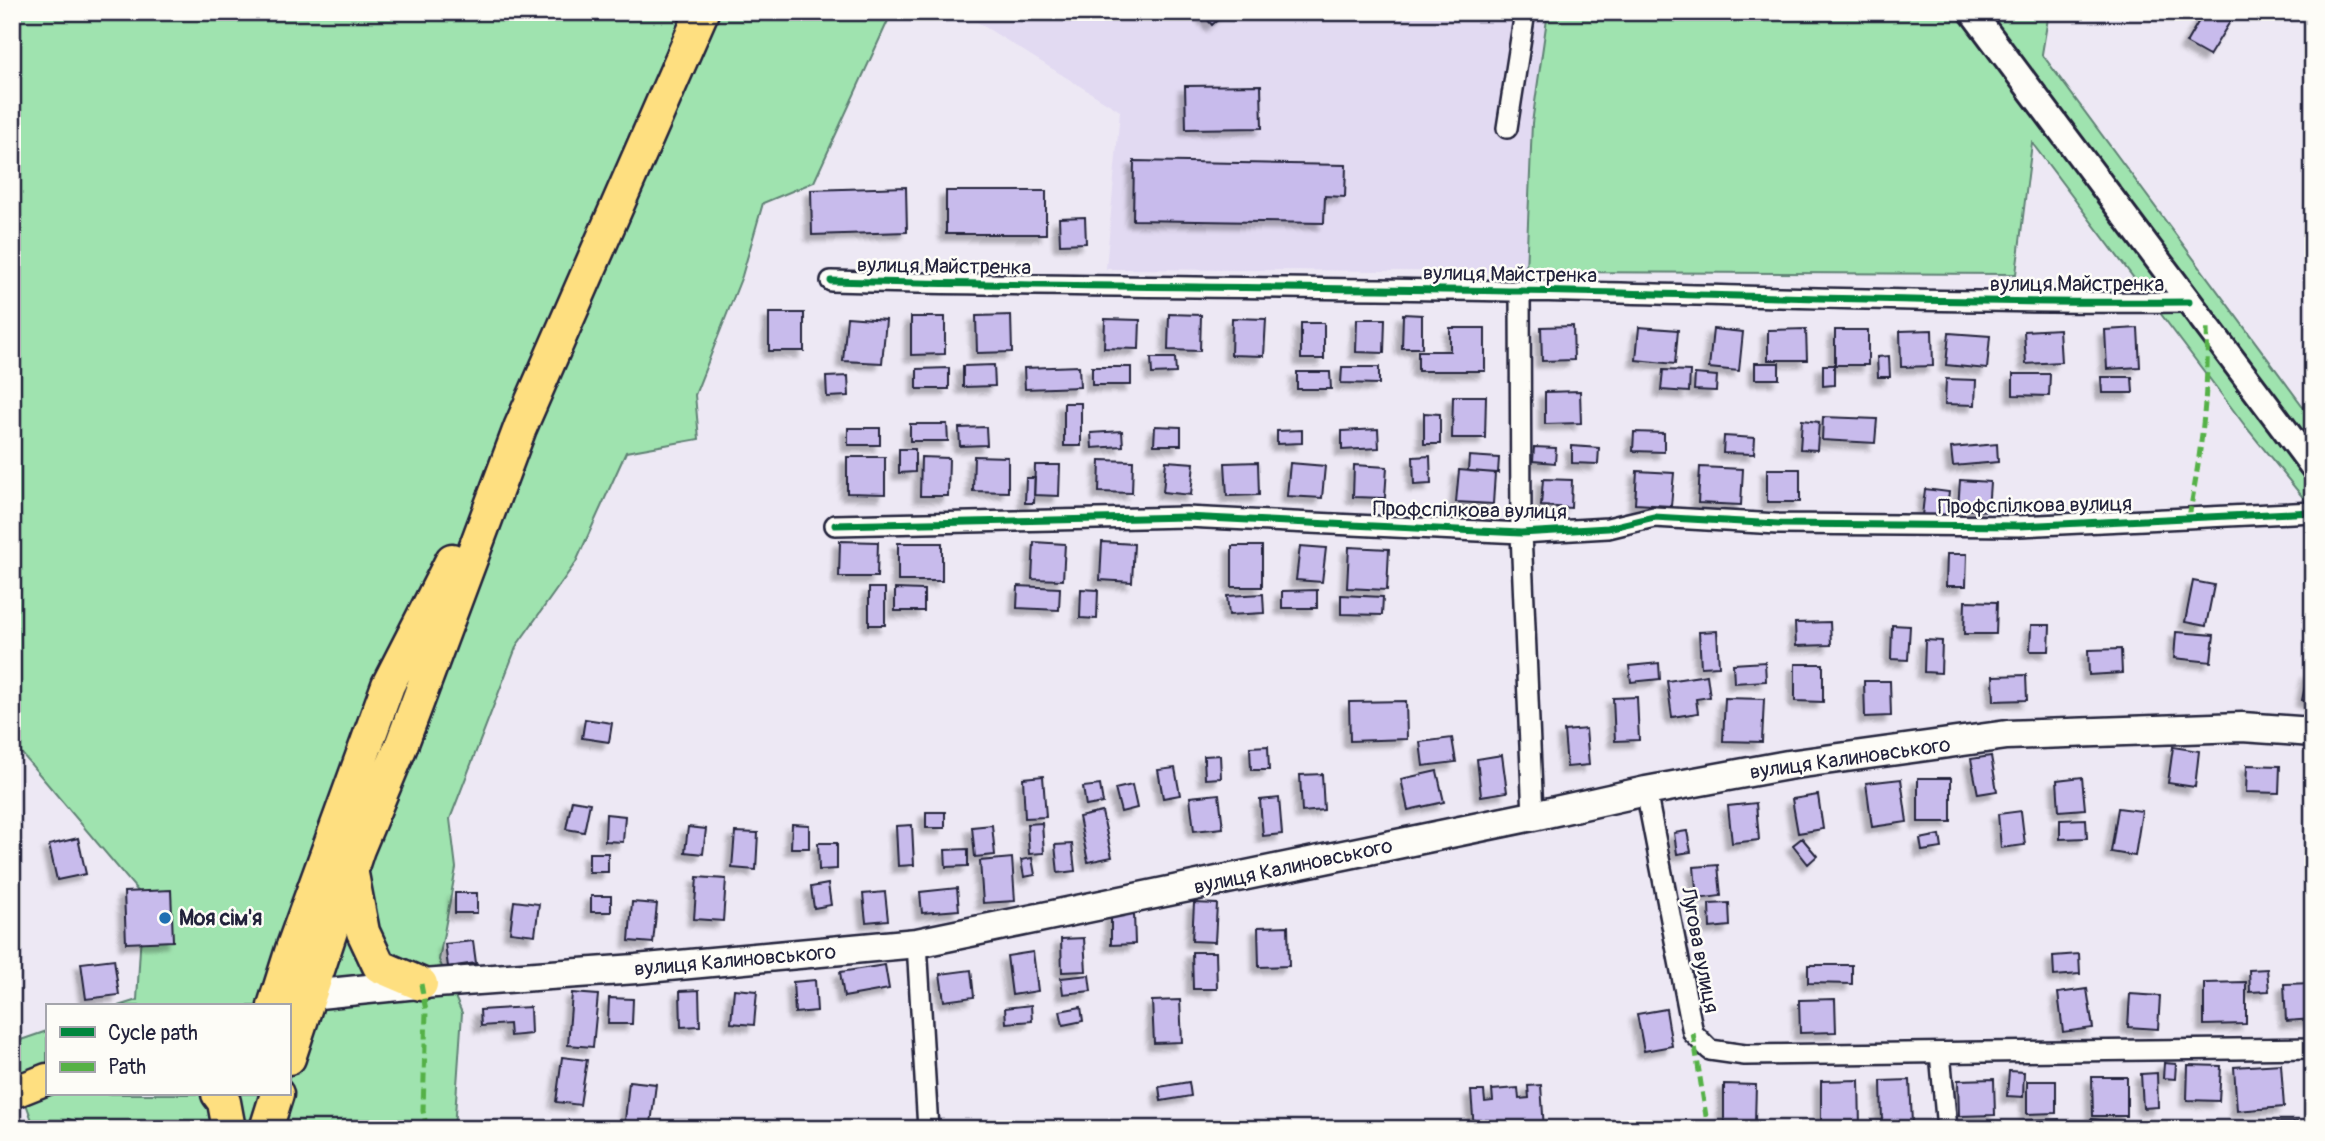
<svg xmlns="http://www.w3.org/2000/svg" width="2325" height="1141" font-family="Pangolin,sans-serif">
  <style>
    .built { fill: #e2daf2 }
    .green { fill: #9fe3af; stroke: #608275; stroke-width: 2 }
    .building { fill: #c8bbec; stroke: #22223b; stroke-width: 2; filter: url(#shadow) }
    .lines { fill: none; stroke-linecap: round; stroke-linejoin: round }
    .minor-casing { stroke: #22223b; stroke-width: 24 }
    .tertiary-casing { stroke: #22223b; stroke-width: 30 }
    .secondary-casing { stroke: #22223b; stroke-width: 33 }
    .primary-casing { stroke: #22223b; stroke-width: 35 }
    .trunk-casing { stroke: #22223b; stroke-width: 37 }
    .minor { stroke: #fdfcf7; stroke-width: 19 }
    .tertiary { stroke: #fdfcf7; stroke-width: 24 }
    .secondary { stroke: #fdfcf7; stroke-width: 28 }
    .primary { stroke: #fedf80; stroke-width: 30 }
    .trunk { stroke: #fedf80; stroke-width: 32 }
    .quiet { stroke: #55b146; stroke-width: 5; stroke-dasharray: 10 5; stroke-linecap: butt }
    .cycleway-casing { stroke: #fdfcf7; stroke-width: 11 }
    .cycleway { stroke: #00873e; stroke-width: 7 }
    .poi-dot { fill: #1f6fb2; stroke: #fdfcf7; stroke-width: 2.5 }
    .labels { text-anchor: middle; stroke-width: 5; stroke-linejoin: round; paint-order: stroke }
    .street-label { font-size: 21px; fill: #22223b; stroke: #fdfcf7 }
    .poi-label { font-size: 21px; font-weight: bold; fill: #22223b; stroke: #fdfcf7; text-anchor: start }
  </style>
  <defs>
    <filter id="shadow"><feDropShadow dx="-6" dy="6" stdDeviation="2" flood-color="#0004"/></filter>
  </defs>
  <rect width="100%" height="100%" fill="#ede8f4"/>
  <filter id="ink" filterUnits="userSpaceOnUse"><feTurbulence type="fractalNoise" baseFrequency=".0143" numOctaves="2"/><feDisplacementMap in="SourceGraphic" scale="14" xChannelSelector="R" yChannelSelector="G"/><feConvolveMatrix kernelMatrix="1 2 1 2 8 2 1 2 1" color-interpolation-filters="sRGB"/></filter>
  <g filter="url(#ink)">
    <!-- built -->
    <path class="built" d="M961 12H1548L1532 123 1526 272 1106 269 1120 111Z"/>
    <!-- green -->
    <path class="green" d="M12 12H892L814 182 763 203 742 276 695 395 699 439 626 452 576 562 517 645 450 819 456 868 439 960 462 1013 454 1129H35L12 1064V1043L47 1031V1094H289V1006H118L137 1000 143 897 12 742Z
      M1548 12H2049L2042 54 2313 420V510L2246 427 2032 143 2016 274 1526 272 1532 123Z"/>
    <!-- building -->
    <path class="building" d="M1201 12H1226L1212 25Z
      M2204 12H2219L2231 20 2209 56 2186 43Z
      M1261 85 1262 128 1186 129 1185 86Z
      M1134 161 1346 165 1345 197 1325 196 1324 223 1133 220Z
      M906 187 907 232 812 235 811 190Z
      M946 191H1046V234H946Z
      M1085 217 1086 243 1060 244 1059 218Z
      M769 313H804V351H769Z
      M1169 314 1201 315 1200 351 1168 350Z
      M1403 314 1422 315V348H1402Z
      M1011 315 1012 352 977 353 976 316Z
      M847 317 886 320 882 363 843 361Z
      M911 317H945V354L911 355Z
      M1232 318 1266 319 1264 356 1231 355Z
      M1105 319 1140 320 1139 349 1104 348Z
      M1357 319H1385L1384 353 1356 352Z
      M1301 323H1324V359H1301Z
      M1573 326 1574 360 1542 361 1541 327Z
      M1639 327 1678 330 1675 364 1636 360Z
      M1450 328H1485V371H1418V351H1450Z
      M2138 328 2140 367 2107 369 2105 330Z
      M1713 329 1743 332 1739 371 1709 368Z
      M1806 329 1807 360H1768V330Z
      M2059 329 2061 362 2026 364 2024 331Z
      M1835 330H1868V365H1835Z
      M1932 330 1933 366 1901 367 1900 331Z
      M1949 333 1990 336 1987 369 1946 365Z
      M1889 356 1890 377H1878L1877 357Z
      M1151 358H1175L1176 373 1152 374Z
      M1755 363H1779V379H1755Z
      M994 365 995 386 963 387V366Z
      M1823 365H1834V385L1823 386Z
      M1079 366 1080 387 1025 389 1024 368Z
      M1092 367H1131V385H1092Z
      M1342 367H1379V384L1341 383Z
      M949 368V389H917V369Z
      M1663 370 1690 371 1689 392 1661 390Z
      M1297 372H1330L1331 389H1297Z
      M1695 374 1717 376 1716 391 1694 390Z
      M2013 374H2050L2049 396 2013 395Z
      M848 376 849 396 827 397 826 377Z
      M2101 377H2132L2133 393H2102Z
      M1946 379 1976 380 1975 405 1945 404Z
      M1580 391 1581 423 1545 424V392Z
      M1453 396H1486L1485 438H1452Z
      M1064 403H1081V446H1064Z
      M1424 413 1440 414V444H1424Z
      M1823 417 1877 419 1875 443 1822 440Z
      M1802 420 1819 422 1817 450 1800 449Z
      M910 424H947L948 441H910Z
      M1155 426 1181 427V445H1154Z
      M986 427 987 445 960 446 959 428Z
      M848 428H880V445H848Z
      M1378 429 1379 448 1342 450V431Z
      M1302 430V443L1277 444V431Z
      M1122 431 1123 446 1092 448 1091 433Z
      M1634 432 1664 433V452L1633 451Z
      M1724 436 1755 438 1754 454 1723 453Z
      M1997 444 1998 462 1953 466 1951 448Z
      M1572 446 1599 448 1598 464 1572 463Z
      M1534 447 1556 448 1555 463 1533 461Z
      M899 449H915V472L899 473Z
      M974 456 1008 457V492L973 491Z
      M1430 456 1431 484 1414 485 1413 457Z
      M1469 456 1499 458 1498 473 1468 471Z
      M847 457H885V494L847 493Z
      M921 457 949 458 948 496H920Z
      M1100 460 1133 461 1132 493 1099 492Z
      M1166 461 1194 463 1191 495 1163 492Z
      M1258 462 1259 495 1227 496 1225 463Z
      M1290 463 1325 466 1322 498 1287 496Z
      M1035 465H1060L1059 496 1034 495Z
      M1354 465 1387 467 1385 498 1353 497Z
      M1700 467 1743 469 1741 505 1698 503Z
      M1767 469H1800V502H1767Z
      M1459 470 1495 473 1493 504 1456 502Z
      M1637 471 1674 473 1671 506 1635 504Z
      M1026 478H1035L1034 503H1025Z
      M1543 479 1572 480 1571 508 1541 506Z
      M1960 480 1990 482 1988 511 1958 509Z
      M1925 489 1949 492 1945 519 1922 516Z
      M840 541 878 542 877 577H839Z
      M1034 542 1065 544 1063 580 1032 579Z
      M1102 542 1134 544 1132 582 1100 580Z
      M898 543H942V581H898Z
      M1232 546H1262V587H1232Z
      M1300 546 1326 548 1322 582 1296 580Z
      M1349 547 1389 549 1387 590 1347 588Z
      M1947 554H1967L1966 586H1946Z
      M2193 581 2214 585 2206 626 2185 622Z
      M1018 586 1060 588 1059 610 1017 608Z
      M869 588H885V625H869Z
      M895 589 924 590V611H895Z
      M1081 589 1098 590 1097 619 1080 618Z
      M1317 590V608H1282V591Z
      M1263 594 1264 613 1229 615 1227 596Z
      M1341 595 1383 597 1382 615 1341 614Z
      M1965 601 1997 602 1996 634H1964Z
      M1830 622 1831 645 1796 646 1795 623Z
      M1892 625 1910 626 1908 660 1891 659Z
      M2031 625H2050L2049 651H2030Z
      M1717 631 1719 666 1701 667 1699 632Z
      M2176 632 2214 635 2211 662 2174 658Z
      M1925 640 1942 641 1941 673 1924 672Z
      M2121 649 2122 673 2089 675 2088 650Z
      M1765 662 1766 681 1734 683 1733 664Z
      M1659 663 1660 679 1631 682 1629 666Z
      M1795 664H1823V702L1795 701Z
      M2308 673 2313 674V703L2302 700Z
      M1707 675 1710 697 1696 699 1698 713 1672 717 1667 681Z
      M2026 675 2027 700 1994 701 1993 676Z
      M1864 681H1890L1891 716 1865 717Z
      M1637 697 1639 740 1615 741 1613 698Z
      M1725 698 1764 699 1762 742 1723 741Z
      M1406 701 1407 739 1350 741 1349 702Z
      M585 719 612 723 609 742 582 738Z
      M1586 729 1589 765 1567 767 1564 731Z
      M1452 738 1456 762 1423 766 1420 742Z
      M1268 746 1269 770H1251L1250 747Z
      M2173 747 2199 751 2195 787 2168 783Z
      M1220 755 1221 778 1205 779 1204 756Z
      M1502 755 1507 792 1481 796 1477 759Z
      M1991 756 1997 791 1978 794 1971 759Z
      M2247 765 2280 766 2279 793 2246 792Z
      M1175 768 1180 795 1163 798 1158 770Z
      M1437 771 1444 802 1408 810 1401 779Z
      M1322 774 1324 810 1302 812 1300 775Z
      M1043 776 1046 817 1025 818 1023 778Z
      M2082 777 2085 809 2059 811 2057 780Z
      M1918 778H1951V822H1918Z
      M1901 779 1907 822 1872 827 1866 783Z
      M1100 785 1103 803 1086 806 1083 787Z
      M1132 785 1137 808 1121 812 1115 789Z
      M1219 794 1223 828 1194 831 1190 797Z
      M1818 795 1823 829 1798 833 1792 799Z
      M1279 798 1282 834 1263 836 1260 800Z
      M572 800 590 803 584 832 566 829Z
      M1756 803 1759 840 1732 843 1728 806Z
      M2118 808 2142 811 2135 856 2111 852Z
      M2021 811 2025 845 2001 848 1998 814Z
      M926 812H945V828H926Z
      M1102 812 1112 857 1088 862 1079 817Z
      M606 814 625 816 623 842 605 841Z
      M2086 819 2087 838 2060 839V820Z
      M1042 823 1044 853 1029 854 1027 824Z
      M792 824 809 825V848H791Z
      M912 825 914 865 898 866 896 826Z
      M992 825 995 855 975 857 972 827Z
      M688 827 706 829 703 854 685 852Z
      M1687 831 1691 852 1677 854 1674 833Z
      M735 832 758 833 756 870 732 868Z
      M1940 835 1942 848 1922 851 1920 839Z
      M78 838 86 874 57 880 49 845Z
      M1802 838 1817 856 1808 864 1793 845Z
      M818 843H837V869L819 870Z
      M1072 844 1075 871 1058 873 1055 845Z
      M968 849V866L946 867 945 850Z
      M589 853H608V872H589Z
      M1012 858 1015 901 983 903 980 861Z
      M1032 858 1035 875 1024 877 1021 860Z
      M1718 865 1721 896 1697 899 1694 867Z
      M697 877 726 879 723 921 694 919Z
      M828 884 831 905 814 908 811 887Z
      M957 888 959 910 922 913 920 892Z
      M171 890 173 941 126 943 124 892Z
      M885 892 888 920 866 922 863 894Z
      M455 893H477V913H455Z
      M591 896H611V912H591Z
      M514 901 539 904 535 935 510 932Z
      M632 902 657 904 653 943 629 941Z
      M1194 903 1217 904 1215 942 1192 941Z
      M1729 903 1730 926 1710 928 1709 904Z
      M1134 913 1135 944 1111 945V914Z
      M1288 926 1289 966 1259 967 1258 927Z
      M1084 938 1086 971 1062 972 1061 939Z
      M473 941 476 963 448 967 445 944Z
      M1033 952 1038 991 1012 995 1007 956Z
      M1192 952H1216L1217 989H1193Z
      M2079 954 2080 974 2054 976 2053 956Z
      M114 959 119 995 86 999 81 963Z
      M885 965 889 989 844 997 840 972Z
      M1808 965H1852V984L1808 983Z
      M2267 969 2269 991 2250 992 2249 970Z
      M971 970 974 997 944 1001 940 974Z
      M1089 975 1091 991 1063 994 1061 978Z
      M815 980 817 1011 795 1013 793 982Z
      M2246 982V1024L2204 1025V983Z
      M2313 983V1019L2286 1021 2284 984Z
      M734 989 757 991 754 1025 731 1023Z
      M2087 989 2093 1028 2063 1032 2058 993Z
      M699 990 700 1026 681 1027 680 991Z
      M572 993 598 995 593 1047 568 1045Z
      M2130 994 2160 996 2158 1029 2128 1027Z
      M609 998 633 999 632 1024H608Z
      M1835 999 1836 1032 1800 1033 1799 1000Z
      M1180 1000 1182 1042 1154 1043 1152 1001Z
      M1031 1005 1032 1021 1006 1023 1005 1008Z
      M530 1007 531 1034 510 1036 509 1024 481 1026 480 1010Z
      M1081 1007 1083 1021 1063 1025 1060 1011Z
      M1666 1009 1672 1046 1644 1051 1637 1014Z
      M562 1057 587 1060 580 1105 556 1102Z
      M2164 1063 2176 1064 2175 1079 2163 1078Z
      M2281 1064 2284 1107 2237 1111 2234 1067Z
      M2188 1065 2221 1066 2219 1101 2187 1100Z
      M2009 1071 2024 1072 2023 1097 2007 1096Z
      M2157 1073 2158 1107 2143 1108 2141 1074Z
      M2092 1077H2127V1116H2093Z
      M1994 1079 1995 1115 1959 1116 1958 1080Z
      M1859 1080 1860 1126 1821 1127V1081Z
      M1910 1080 1912 1123 1882 1124 1881 1081Z
      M629 1081 656 1084 651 1124 625 1121Z
      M2027 1081H2056V1113L2027 1114Z
      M1189 1082 1191 1096 1161 1101 1159 1087Z
      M1724 1084 1756 1085 1755 1123H1724Z
      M1541 1085 1544 1129H1474L1471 1091H1484L1485 1102 1493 1101 1492 1090 1518 1088 1519 1099 1529 1098 1528 1086Z
      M68 1119 89 1125 88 1129H65Z
      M2059 1119V1129H2026V1120Z
      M2091 1119 2124 1122 2123 1129H2091Z
      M2277 1122H2297V1129H2277Z"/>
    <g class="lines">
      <defs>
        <path id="minor" d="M1507 128 1525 12
          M831 281C1061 287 1291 287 1520 291 1743 295 1966 304 2189 302
          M1520 291 1521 533 1533 816
          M835 525 1186 517 1521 533 1608 528 1654 517 1778 524 2019 526 2313 512
          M1646 791 1693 1033 1710 1050 1745 1055 2313 1048
          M917 943 928 1129
          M1940 1053 1947 1129"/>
        <path id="tertiary" d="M1972 12 2313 467"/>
        <path id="secondary" d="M309 995 408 985 636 969 917 943 1533 816 1646 791 1788 765 2007 735 2242 727 2313 732"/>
        <path id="primary" d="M12 1093 47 1079"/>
        <path id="trunk" d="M352 874 363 932 379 966 421 984
          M274 1006 292 949 388 685 452 560
          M289 1058 358 849 401 746 520 428 702 12
          M218 1094 224 1102 229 1129
          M266 1129 277 1094"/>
      </defs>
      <!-- minor casing -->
      <use href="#minor" class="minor-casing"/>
      <!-- tertiary casing -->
      <use href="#tertiary" class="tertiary-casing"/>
      <!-- secondary casing -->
      <use href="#secondary" class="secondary-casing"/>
      <!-- primary casing -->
      <use href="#primary" class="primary-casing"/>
      <!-- trunk casing -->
      <use href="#trunk" class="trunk-casing"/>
      <!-- minor -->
      <use href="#minor" class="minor"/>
      <!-- tertiary -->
      <use href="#tertiary" class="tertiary"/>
      <!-- secondary -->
      <use href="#secondary" class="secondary"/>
      <!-- primary -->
      <use href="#primary" class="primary"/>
      <!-- trunk -->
      <use href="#trunk" class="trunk"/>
      <!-- quiet -->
      <path class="quiet" d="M2189 517C2201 454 2209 391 2207 326
        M421 984 426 1011 423 1111 427 1129
        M1693 1033 1708 1129"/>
      <defs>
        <path id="cycleway" d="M831 281C1061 287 1291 287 1520 291 1743 295 1966 304 2189 302
          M835 525 1186 517 1521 533 1608 528 1654 517 1778 524 2019 526 2313 512"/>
      </defs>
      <!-- cycleway casing -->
      <use href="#cycleway" class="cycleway-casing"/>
      <!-- cycleway -->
      <use href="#cycleway" class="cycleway"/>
    </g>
  </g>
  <!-- markers -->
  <circle class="poi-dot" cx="165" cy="918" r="7"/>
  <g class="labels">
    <!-- street labels -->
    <g class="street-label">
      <text transform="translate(944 266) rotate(1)" y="7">вулиця Майстренка</text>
      <text transform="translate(1510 274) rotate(1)" y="7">вулиця Майстренка</text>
      <text x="2077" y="291">вулиця Майстренка</text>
      <text transform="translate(2035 505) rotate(-1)" y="7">Профспілкова вулиця</text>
      <text transform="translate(1470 510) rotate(1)" y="7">Профспілкова вулиця</text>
      <text transform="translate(1850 758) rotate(-8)" y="7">вулиця Калиновського</text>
      <text transform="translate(1293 866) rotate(-12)" y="7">вулиця Калиновського</text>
      <text transform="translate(1700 950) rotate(79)" y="7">Лугова вулиця</text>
      <text transform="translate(735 960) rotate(-5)" y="7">вулиця Калиновського</text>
    </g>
    <!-- poi labels -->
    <g class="poi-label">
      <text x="179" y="925">Моя сім'я</text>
    </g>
  </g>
  <!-- margin -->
  <rect width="2325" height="1141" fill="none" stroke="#fdfcf7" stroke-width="42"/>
  <rect x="21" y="21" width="2283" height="1099" fill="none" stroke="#22223b" stroke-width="2.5" filter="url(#ink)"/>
  <!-- legend -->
  <rect x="46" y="1004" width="245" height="91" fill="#fdfcf7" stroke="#a5a5ac" stroke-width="2"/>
  <rect x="60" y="1027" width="35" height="10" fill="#00873e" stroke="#a5a5ac" stroke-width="2"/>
  <text x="108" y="1040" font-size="21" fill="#22223b">Cycle path</text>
  <rect x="60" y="1062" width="35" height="10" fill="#55b146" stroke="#a5a5ac" stroke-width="2"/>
  <text x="108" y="1074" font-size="21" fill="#22223b">Path</text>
</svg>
